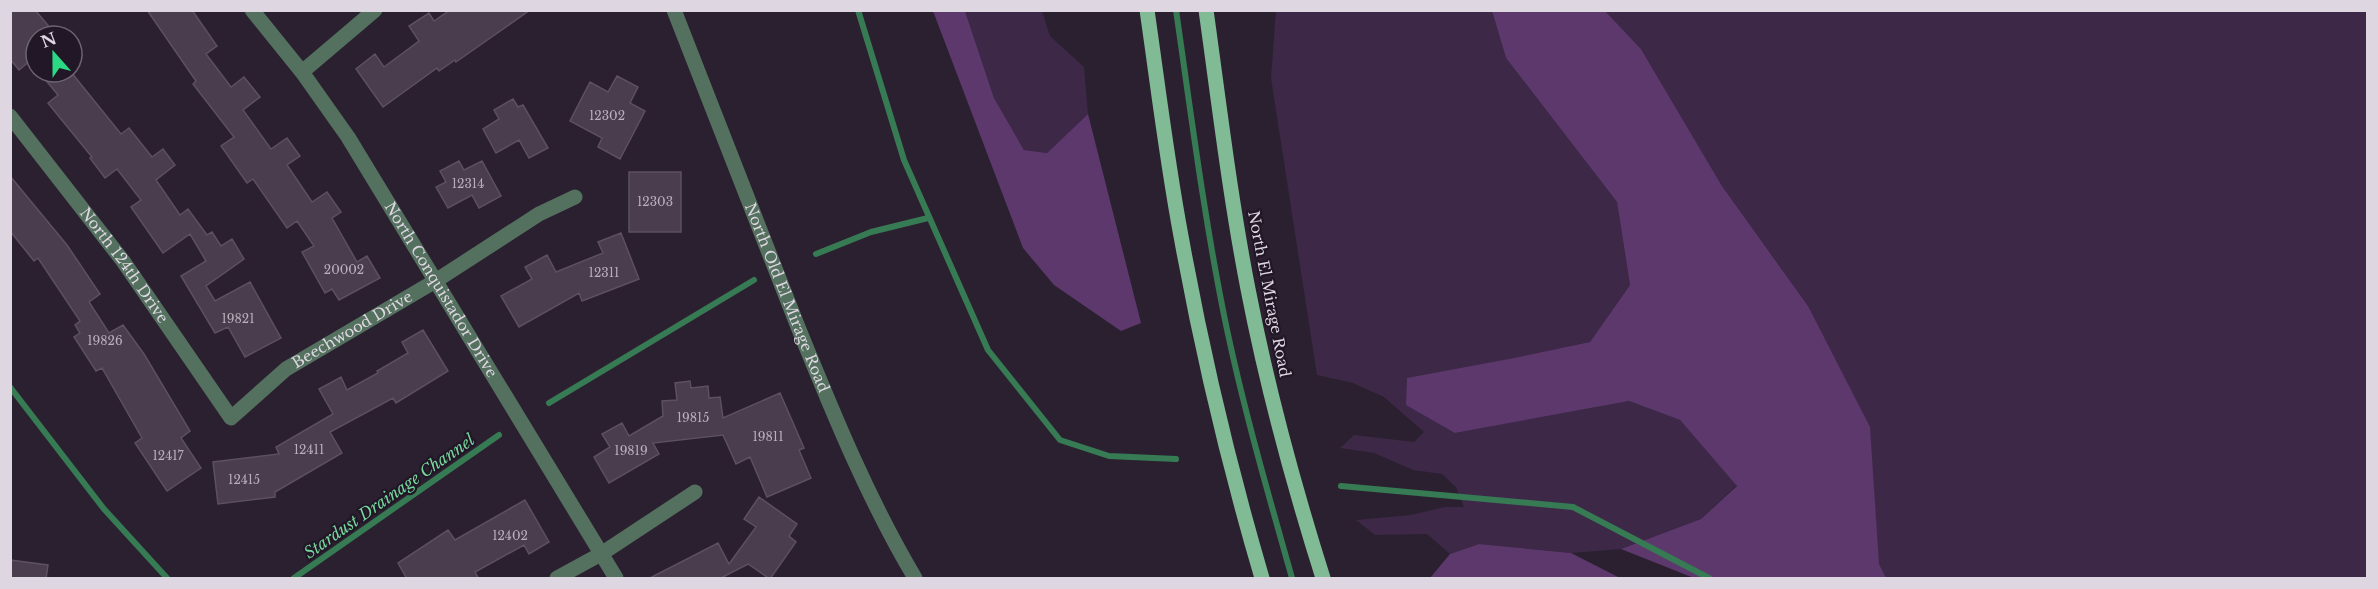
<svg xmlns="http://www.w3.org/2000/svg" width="2378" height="589" font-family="'Libre Baskerville',serif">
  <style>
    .green { fill: #3d2847 }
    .forest { fill: #5c386c }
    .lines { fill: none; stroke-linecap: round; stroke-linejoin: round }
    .stream { stroke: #367b53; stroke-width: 6 }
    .building { fill: #493d4e; stroke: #5c5062; stroke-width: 1.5 }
    .minor { stroke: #54705e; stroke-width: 15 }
    .major { stroke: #81bb96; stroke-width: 15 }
    .labels { text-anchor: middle; stroke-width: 4.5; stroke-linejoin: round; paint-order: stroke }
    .number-label { font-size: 12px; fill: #b9b0bd }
    .street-label { font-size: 15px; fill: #ded7e2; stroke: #211726 }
    .water-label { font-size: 16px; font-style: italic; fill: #76d79c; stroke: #211726 }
  </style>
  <rect width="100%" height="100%" fill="#2b2030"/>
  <!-- green -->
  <path class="green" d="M965 11H1042L1050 36 1084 67 1088 114 1047 153 1024 150 994 98Z
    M1276 11H1492L1506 58 1617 202 1630 285 1590 342 1509 359 1455 433 1629 401 1680 420 1737 485 1701 519 1621 549 1571 553 1479 544 1450 554 1427 534 1375 535 1356 520 1411 515 1445 507H1464L1456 487 1442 474 1413 470 1374 453 1340 448 1354 435 1414 442 1424 432 1384 397 1353 383 1317 375 1271 78Z
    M1605 11H2367V578H1886L1879 565 1808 306 1722 186 1641 49Z"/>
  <!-- forest -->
  <path class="forest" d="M933 11H965L994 98 1024 150 1047 153 1088 114 1141 323 1121 331 1054 285 1023 248Z
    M1492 11H1605L1641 49 1722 186 1808 306 1870 427 1879 564 1886 578H1694L1621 549 1701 519 1737 486 1680 420 1629 401 1455 433 1406 405 1407 378 1509 359 1590 342 1630 285 1617 202 1506 58Z
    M1479 544 1571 553 1620 578H1430L1450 554Z"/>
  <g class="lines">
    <!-- stream -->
    <path class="stream" d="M858 10 904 160 988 350 1060 440 1109 456 1176 459
      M1176 10C1191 114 1204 217 1225 320 1243 407 1268 493 1292 578
      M816 254 871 232 928 218
      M10 387 104 509 167 578
      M549 403 754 280
      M1341 486 1573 507 1709 578
      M294 578 499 435"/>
  </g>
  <!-- building -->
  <path class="building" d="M10 10H35L57 36H36V56L19 70 10 59Z
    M147 10H192L217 46 206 54 231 87 244 77 260 97 243 110 271 149 287 138 300 156 287 165 312 202 327 192 341 212 332 218 357 262 367 256 380 278 339 300 332 289 325 293 302 252 314 246 297 221 287 228 253 179 247 183 221 146 234 137 193 84 196 81Z
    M450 10H530L456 62 455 60 439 71 437 68 383 107 356 69 375 54 384 67 419 41 409 26 429 13 434 21Z
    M39 72H71L121 134 129 128 152 157 163 149 175 165 156 180 180 215 188 209 207 235 212 232 221 246 232 239 244 259 206 286 215 301 250 282 281 338 245 357 228 327 215 333 181 276 206 261 190 234 163 253 131 207 141 200 117 169 105 178 90 158 92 157 48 103 58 95Z
    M617 76 638 87 630 103 645 111 620 159 598 147 602 138 570 121 590 82 608 92Z
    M513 99 518 107 523 105 548 148 529 158 519 140 496 153 483 129 499 119 494 110Z
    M459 161 464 170 482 161 501 196 479 208 472 195 448 208 436 187 446 182 440 171Z
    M629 172H681V232H629Z
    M10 176 67 245 100 294 89 302 109 333 123 325 144 354 190 431 181 438 201 468 167 491 135 443 142 438 102 368 96 371 74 337 80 333 75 325 80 321 38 258 34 261 10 231Z
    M621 233 639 279 582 301 579 293 519 327 501 296 532 279 525 267 547 255 556 272 603 253 598 242Z
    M423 330 448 371 396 403 393 398 330 432 342 453 275 492V497L218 504 213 462 279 454 276 447 333 414 319 389 341 377 347 390 378 373 377 371 408 353 402 342Z
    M690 381 691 388 708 386 709 398 720 397 723 418 780 393 804 448 799 450 811 478 767 497 750 457 736 464 723 435 653 443 659 454 609 483 594 457 610 447 602 434 622 423 629 436 663 416 662 401 677 400 675 383Z
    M759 497 797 524 789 536 796 542 770 579 748 564 719 579H648L718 543 729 564 756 527 744 519Z
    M525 500 549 542 529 554 524 545 475 572 479 579H407L398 563 448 530 455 540Z
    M10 560 48 565 46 579H10Z"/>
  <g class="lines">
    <!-- minor -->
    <g class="minor">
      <path id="s1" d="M252 10 302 72 348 137 616 578"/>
      <path id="s2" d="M674 10C715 116 756 222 798 327 833 413 868 499 915 578"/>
      <path d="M302 72 375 10"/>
      <path id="s3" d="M10 116 123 261 231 418 286 369 437 280 539 214 575 197"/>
      <path d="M557 578 601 554 695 492"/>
    </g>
    <!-- major -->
    <path class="major" d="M1147 10C1158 86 1167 162 1181 236 1202 352 1229 466 1262 578
      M1206 10C1219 103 1230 197 1248 289 1267 387 1293 483 1323 578"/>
  </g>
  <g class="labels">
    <!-- number labels -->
    <g class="number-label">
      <text x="607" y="120">12302</text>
      <text x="468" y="188">12314</text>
      <text x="655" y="206">12303</text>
      <text x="344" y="274">20002</text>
      <text x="604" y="277">12311</text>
      <text x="238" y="323">19821</text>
      <text x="105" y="345">19826</text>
      <text x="693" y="422">19815</text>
      <text x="768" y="441">19811</text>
      <text x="309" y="454">12411</text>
      <text x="631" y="455">19819</text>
      <text x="168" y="460">12417</text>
      <text x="244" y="484">12415</text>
      <text x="510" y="540">12402</text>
    </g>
    <!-- street labels -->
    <g class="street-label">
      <text dy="5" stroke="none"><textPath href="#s3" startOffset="188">North 124th Drive</textPath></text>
      <text dy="5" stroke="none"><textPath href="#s1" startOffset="338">North Conquistador Drive</textPath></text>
      <text transform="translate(1269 294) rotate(79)" y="5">North El Mirage Road</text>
      <text dy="5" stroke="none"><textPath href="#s2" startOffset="309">North Old El Mirage Road</textPath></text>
      <text dy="5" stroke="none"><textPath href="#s3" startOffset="525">Beechwood Drive</textPath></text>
    </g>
    <!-- water labels -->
    <g class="water-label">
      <text transform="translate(389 496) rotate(-35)" y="6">Stardust Drainage Channel</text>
    </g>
  </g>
  <!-- border -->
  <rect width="2378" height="589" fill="none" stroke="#ded7e2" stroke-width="24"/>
  <!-- north arrow -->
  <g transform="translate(54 54) rotate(339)"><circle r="28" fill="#211726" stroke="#6d6471" stroke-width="1.5"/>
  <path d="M0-4.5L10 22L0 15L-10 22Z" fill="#2bd884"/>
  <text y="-9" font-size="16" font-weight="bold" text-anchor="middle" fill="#ded7e2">N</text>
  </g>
</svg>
